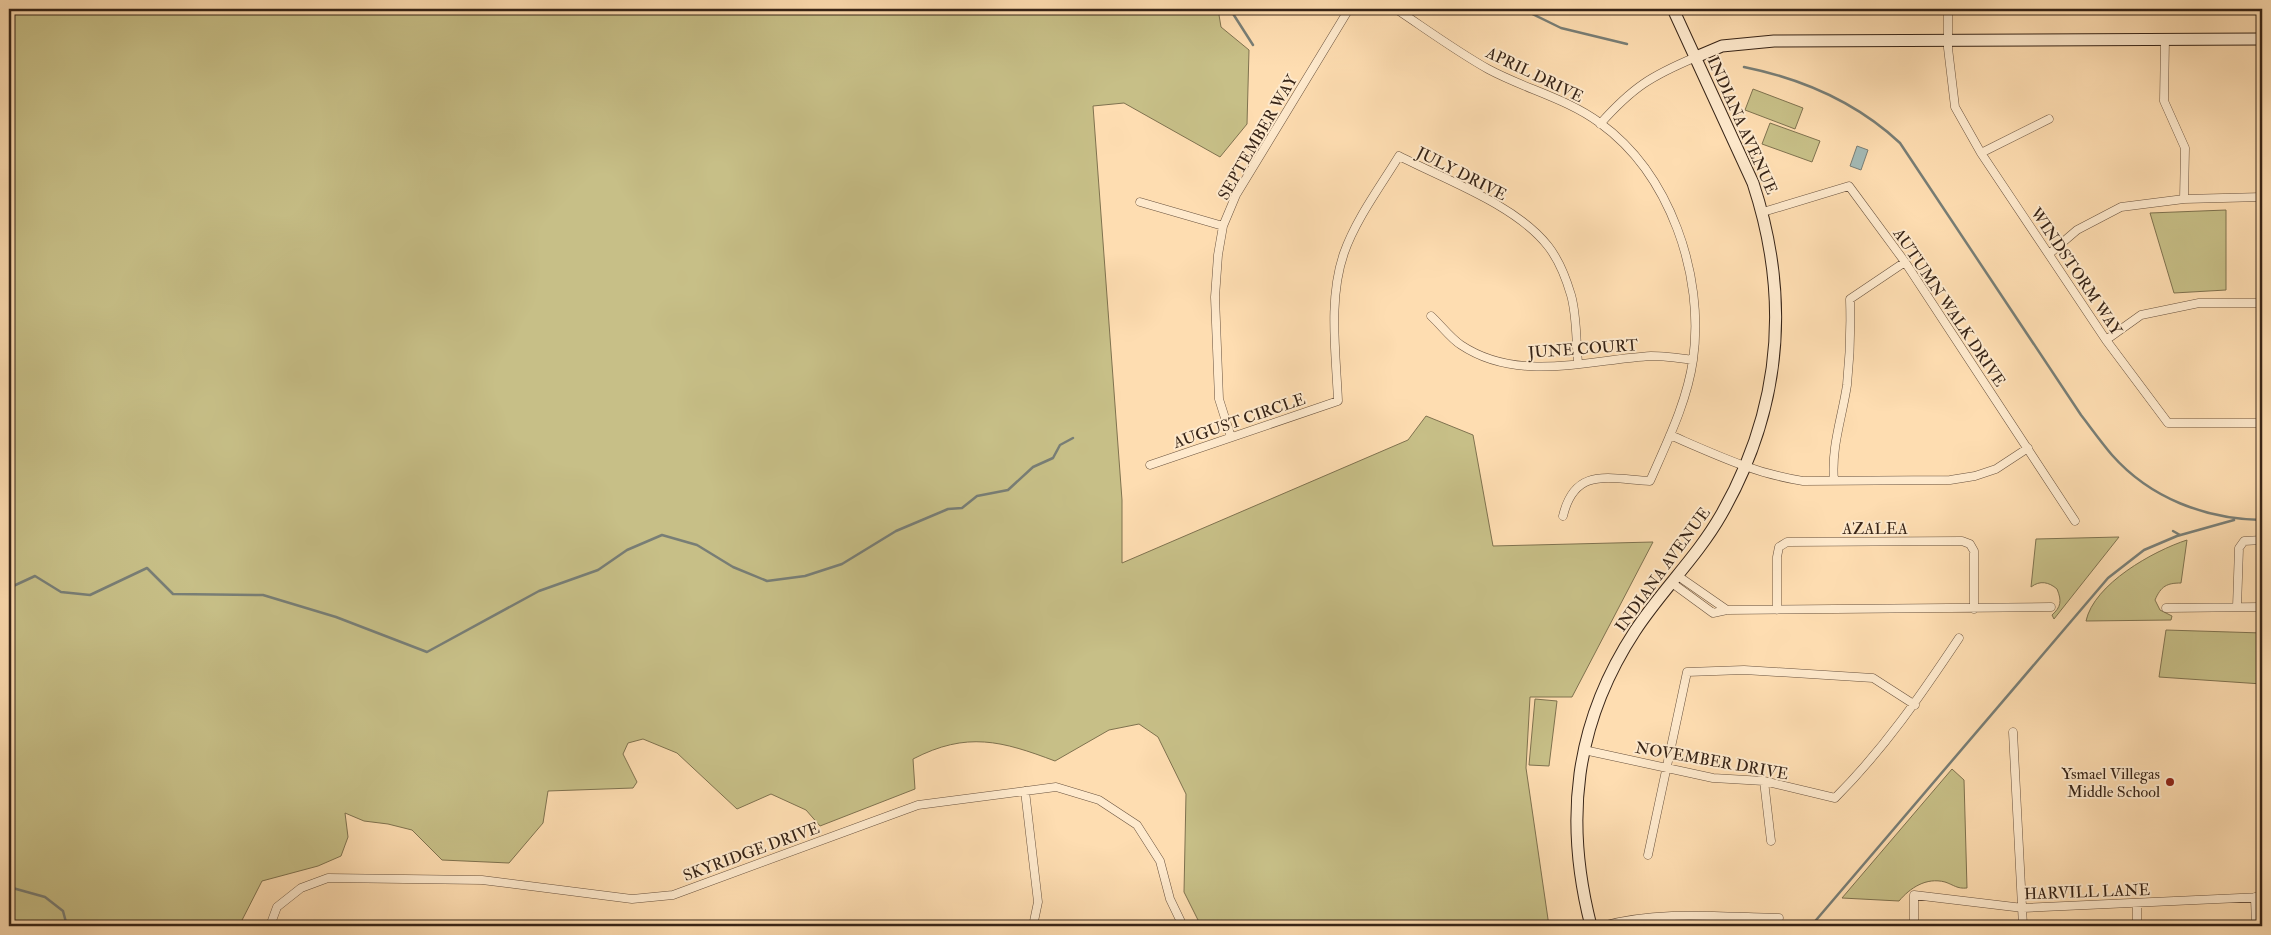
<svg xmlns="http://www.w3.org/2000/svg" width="2271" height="935" font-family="'IM FELL Double Pica',serif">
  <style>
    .green { fill: #c7bf87; stroke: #7f724f }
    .water { fill: #a3bab6; stroke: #787e76 }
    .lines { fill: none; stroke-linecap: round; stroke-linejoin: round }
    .stream { stroke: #787e76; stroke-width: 2.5 }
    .street-casing { stroke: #69523e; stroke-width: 9 }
    .secondary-casing { stroke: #372417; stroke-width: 13 }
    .street { stroke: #fee9cc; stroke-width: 8 }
    .secondary { stroke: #fee9cc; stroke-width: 11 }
    .poi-dot { fill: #8f2418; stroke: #fee9cc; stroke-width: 2 }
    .labels { text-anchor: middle; stroke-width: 4; stroke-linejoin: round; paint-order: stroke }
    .street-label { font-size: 16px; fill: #372417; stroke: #fee9cc }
    .poi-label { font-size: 16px; fill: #372417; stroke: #fee9cc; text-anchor: end }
  </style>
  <rect width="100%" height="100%" fill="#feddb1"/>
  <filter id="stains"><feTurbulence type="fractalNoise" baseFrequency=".004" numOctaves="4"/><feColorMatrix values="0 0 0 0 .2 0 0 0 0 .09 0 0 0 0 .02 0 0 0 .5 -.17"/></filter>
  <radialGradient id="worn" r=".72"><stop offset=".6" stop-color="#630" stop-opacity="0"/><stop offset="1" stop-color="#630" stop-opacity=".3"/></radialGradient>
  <!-- green -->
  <path class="green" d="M9 9H1218L1221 27 1249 50 1247 124 1220 157 1124 103 1093 106 1122 500V563L1408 440 1426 416 1473 435 1493 546 1653 542 1572 697H1530L1526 768 1549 926H1201L1184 892 1186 794 1158 737 1139 724 1109 730 1055 761C1002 741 967 731 913 759L915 789 820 826 806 810 771 794 737 809 677 753 643 739 628 743 623 754 637 782 633 788 548 791 543 823 509 863 442 860 412 830 388 824 364 821 345 813 348 837 341 856 318 866 262 881 239 926H9Z
    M1753 89 1803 108 1795 129 1745 110Z
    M1770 123 1820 141 1812 162 1762 144Z
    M2226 210V290L2174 293 2150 213Z
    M2119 537 2054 619 2052 615C2061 607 2062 601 2057 589 2049 582 2040 580 2031 587L2036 539Z
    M2187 540 2181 583C2167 583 2161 586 2155 600L2160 610 2172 616 2171 620 2086 621C2094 584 2153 551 2187 540Z
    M2166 630 2262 633V684L2159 677Z
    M1535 699 1557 701 1549 766 1529 765Z
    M1952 769 1964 780 1967 888C1957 889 1954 885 1945 882 1926 877 1910 888 1899 901L1842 898Z"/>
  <!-- water -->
  <path class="water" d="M1857 146 1868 150 1861 170 1850 166Z"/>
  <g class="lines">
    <!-- stream -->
    <path class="stream" d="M1230 9 1253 45
      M1522 9 1561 28 1627 44
      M1744 67C1803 79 1856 102 1900 143L2081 415C2091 428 2101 442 2112 455 2150 498 2205 519 2262 520
      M2173 531 2180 535
      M9 588 35 576 61 592 90 595 147 568 173 594 263 595 336 617 427 652 539 591 598 570 627 550 662 535 697 545 733 567 767 581 805 576 842 564 896 531 948 509 962 508 977 496 1008 490 1033 467 1053 458 1060 445 1073 438
      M9 887 45 897 63 911 67 926
      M1811 926 2108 578 2144 550 2177 536 2234 520"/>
    <defs>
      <path id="street" d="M1396 9C1426 29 1456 51 1488 69 1525 89 1566 98 1600 123 1670 174 1705 275 1693 360 1687 402 1667 442 1650 481 1609 479 1575 466 1563 516
        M1948 9V48L1955 107 1981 153 2106 340 2168 423H2262
        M2165 39 2164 101 2185 148 2184 199
        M1600 124C1633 87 1651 76 1696 57
        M1981 153 2049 119
        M1140 202 1223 226
        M1763 212 1849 186 1905 262 2075 521
        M2049 254 2077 230 2121 207 2184 199 2262 197
        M1431 316C1441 325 1450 338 1461 345 1518 383 1588 360 1651 356 1665 356 1679 358 1693 360
        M2106 340 2141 315 2199 303H2262
        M1670 435C1714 454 1756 474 1803 481L1950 480 1975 476 1996 469 2028 448
        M1231 437 1219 399 1215 297 1218 255 1223 226 1236 195 1349 9
        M1150 465 1338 401C1336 353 1328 299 1344 253 1356 219 1380 187 1399 156 1446 180 1516 205 1548 246 1559 260 1566 278 1571 295 1577 316 1576 341 1578 363
        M1834 481C1831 447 1842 418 1847 385 1850 356 1851 328 1850 299L1905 262
        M1678 576 1727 610
        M1672 583 1713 613 1727 610 2051 607
        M2237 607 2239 548 2244 541 2262 540
        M2166 608 2262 607
        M1777 610V557L1779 547 1787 542 1962 541 1970 544 1974 551V609
        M2013 732 2023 926
        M1584 750 1713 778 1764 781 1835 798C1884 749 1921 695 1959 638
        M1764 781 1771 841
        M1025 791 1038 902 1033 926
        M1648 855 1687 672 1744 670 1873 678 1915 705
        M2255 897 2256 926
        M2137 903V926
        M1680 916V926
        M270 926 277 907 301 888 328 878 482 880 632 899 673 895 918 805 1056 787 1099 800 1137 825 1160 861 1170 899 1183 926
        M1602 926C1660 910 1720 917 1779 918
        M1914 926V895L2023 908 2262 897"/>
      <path id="secondary" d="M1696 57 1722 46 1774 41 2262 39
        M1591 926C1564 821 1574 724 1635 631 1661 591 1697 557 1721 515 1781 410 1791 298 1753 183L1673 9"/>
    </defs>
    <!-- street casing -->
    <use href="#street" class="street-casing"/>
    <!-- secondary casing -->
    <use href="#secondary" class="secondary-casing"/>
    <!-- street -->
    <use href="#street" class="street"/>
    <!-- secondary -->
    <use href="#secondary" class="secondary"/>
  </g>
  <!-- markers -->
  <circle class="poi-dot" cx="2170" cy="782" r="5"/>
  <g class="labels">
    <!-- street labels -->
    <g class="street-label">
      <text transform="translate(1535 74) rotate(26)" y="6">APRIL DRIVE</text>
      <text transform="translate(1743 125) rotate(66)" y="6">INDIANA AVENUE</text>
      <text transform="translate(1257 137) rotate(-60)" y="6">SEPTEMBER WAY</text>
      <text transform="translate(1462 173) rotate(27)" y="6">JULY DRIVE</text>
      <text transform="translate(2077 271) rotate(56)" y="6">WINDSTORM WAY</text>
      <text transform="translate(1950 307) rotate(56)" y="6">AUTUMN WALK DRIVE</text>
      <text transform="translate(1583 348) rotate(-4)" y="6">JUNE COURT</text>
      <text transform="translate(1239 420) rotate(-19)" y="6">AUGUST CIRCLE</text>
      <text x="1875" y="534">AZALEA</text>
      <text transform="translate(1662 569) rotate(-54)" y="6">INDIANA AVENUE</text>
      <text transform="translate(1712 760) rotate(10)" y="6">NOVEMBER DRIVE</text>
      <text transform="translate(751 851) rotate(-20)" y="6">SKYRIDGE DRIVE</text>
      <text transform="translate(2087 891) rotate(-2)" y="6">HARVILL LANE</text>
    </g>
    <!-- poi labels -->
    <g class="poi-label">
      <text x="2160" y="779">Ysmael Villegas<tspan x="2160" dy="18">Middle School</tspan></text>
    </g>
  </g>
  <!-- margin -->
  <rect width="2271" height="935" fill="none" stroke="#feddb1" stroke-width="30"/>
  <rect x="10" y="10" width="2251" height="915" fill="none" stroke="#372417" stroke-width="2.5"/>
  <rect x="15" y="15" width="2241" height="905" fill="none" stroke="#372417"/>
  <rect width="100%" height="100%" filter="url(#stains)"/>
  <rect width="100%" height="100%" fill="url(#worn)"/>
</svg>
